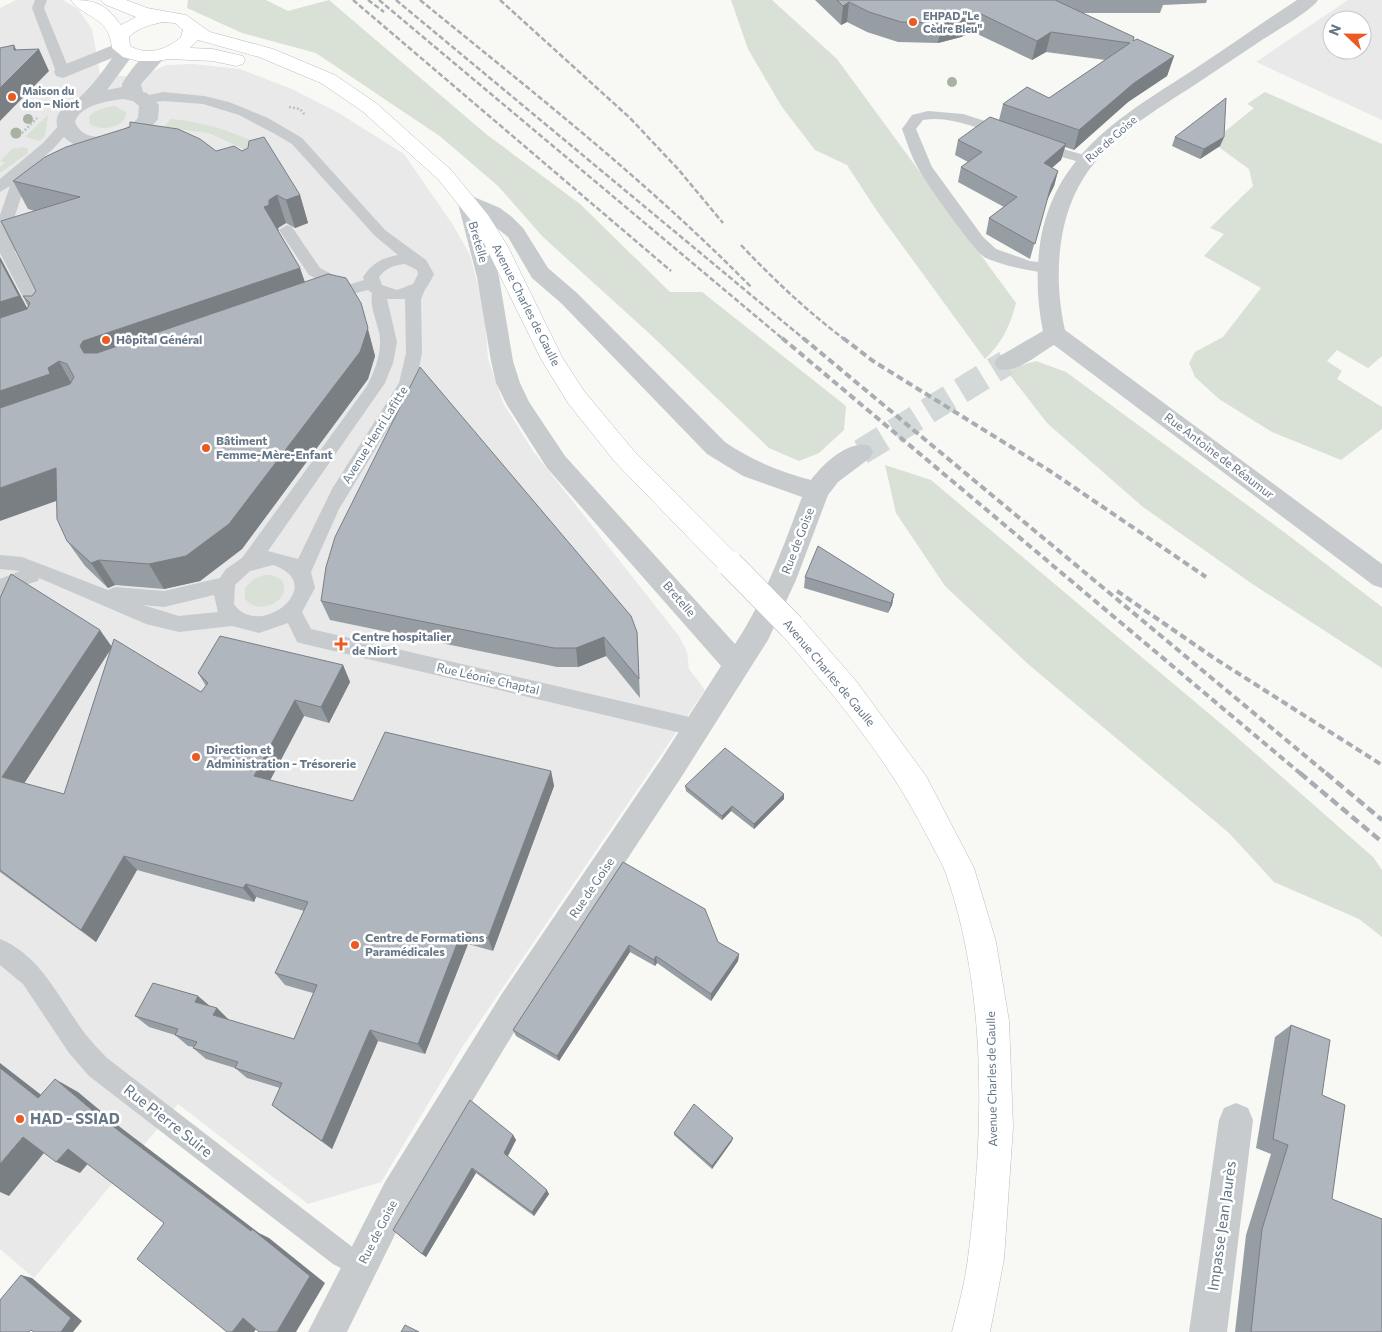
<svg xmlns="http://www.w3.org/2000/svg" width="1382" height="1332" font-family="Commissioner,sans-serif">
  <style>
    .built { fill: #e8e9e8; fill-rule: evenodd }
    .green { fill: #d9e0d5 }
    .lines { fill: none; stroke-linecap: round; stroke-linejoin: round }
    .minor-tunnel { stroke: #d3d8d9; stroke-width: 26; stroke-dasharray: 26 13; stroke-linecap: butt }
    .secondary-casing { stroke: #b9bec3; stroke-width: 1 }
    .path { stroke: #bec1c3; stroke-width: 2.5; stroke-dasharray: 2 2; stroke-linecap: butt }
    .service { fill: #c7cbce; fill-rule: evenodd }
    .minor { fill: #c7cbce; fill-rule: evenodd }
    .secondary { fill: #fff; fill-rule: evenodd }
    .rail-far2 { stroke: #a7adb3; stroke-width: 2.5; stroke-dasharray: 5.5 2.5; stroke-linecap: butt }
    .rail-far1 { stroke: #a7adb3; stroke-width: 4; stroke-dasharray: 7 4; stroke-linecap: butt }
    .rail { stroke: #a7adb3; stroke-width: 4.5; stroke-dasharray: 9 4.5; stroke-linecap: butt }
    .secondary-bridge-casing { stroke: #b9bec3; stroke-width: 27; stroke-linecap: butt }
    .secondary-bridge { stroke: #fff; stroke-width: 26 }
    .tree { fill: #a7b2a3 }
    .wall { fill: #969da3; fill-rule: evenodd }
    .shaded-wall { fill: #7a7f84 }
    .building { fill: #afb6bd; stroke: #7a7f84 }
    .poi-dot { fill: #ea5a22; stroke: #fff; stroke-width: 2 }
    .labels { text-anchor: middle; stroke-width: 5; stroke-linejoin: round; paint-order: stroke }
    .far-poi-label { font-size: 11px; font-weight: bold; fill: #657687; stroke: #fff; text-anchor: start }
    .far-street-label { font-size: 11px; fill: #657687; stroke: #fff }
    .street-label { font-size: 12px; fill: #657687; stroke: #fff }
    .poi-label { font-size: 12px; font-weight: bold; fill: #657687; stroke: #fff; text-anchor: start }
    .near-poi-label { font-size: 15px; font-weight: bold; fill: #657687; stroke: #fff; text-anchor: start }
    .near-street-label { font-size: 15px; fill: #657687; stroke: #fff }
  </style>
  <rect width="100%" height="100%" fill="#f8f8f4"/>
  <!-- built -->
  <path class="built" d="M16 0H63L78 9 92 29 100 74 135 77 145 75 166 65 193 64 240 69 292 89 337 112 404 154 453 225 470 255 484 309 488 359 503 403 533 451 679 636 687 652 689 669 705 690 461 1049 381 1182 308 1204 178 1104 34 1278 0 1249V8Z
    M1348 0H1382V120L1256 62ZM1332 20H1362V50H1332Z"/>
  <!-- green -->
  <path class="green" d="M188 0H266L288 11 329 0 486 134 580 204 670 292H702L846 406 844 430 819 453 799 461 769 448 651 335 543 237 498 186 441 137 316 53 242 33 187 8Z
    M731 0H772L837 59 1016 303C1010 326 1002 343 985 359L877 211 847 165 815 150 782 107 748 49Z
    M1265 92 1382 144V356L1368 368 1337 350 1327 361 1342 371 1337 379 1382 407V429L1341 460 1272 432 1219 399 1195 377 1189 363 1195 352 1223 337 1261 288 1204 256 1224 234 1210 228 1253 186 1249 169 1216 145 1217 138 1254 108 1247 104Z
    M115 106 126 112C126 128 100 132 90 124L89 117C96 109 105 107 115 106Z
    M48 115 45 136 40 141 25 137Z
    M171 119C203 122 228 130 257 143L248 151 209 133 164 127Z
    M24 147 28 149V153L0 173V167L5 162 0 161 12 149Z
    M1036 361 1066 372 1284 532 1382 607V668L1251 583 1143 507 1047 423 1006 370Z
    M885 465 931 480 1232 733 1373 857 1382 870V937L1359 919 1274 882 1229 833 1028 664 945 586 896 513Z
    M265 575H272L282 580C293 602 258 616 245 599V588L254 579Z"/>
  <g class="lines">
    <!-- minor-tunnel -->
    <path class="minor-tunnel" d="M861 452 1006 363"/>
    <defs>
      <path id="secondary" d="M71 0C97 0 105 4 121 25L136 17 104 4 101 0H126L147 8 186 15 210 32 273 49 335 75 376 103 452 171 488 215 507 245 562 357 584 391 633 450 739 557 743 564 739 571 730 574 721 571 615 462 568 403 541 359 485 245 473 223 438 179 362 111 321 83 259 57 198 40 190 48 213 49 243 56 245 60 243 64 236 66 213 61 169 59 157 61H138L123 57 112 48C109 15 85 20 71 0ZM163 22 175 23 183 30 181 37C167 50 147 56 130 46L129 37C139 27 150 25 163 22Z
        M792 616 802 619 856 681 926 776 974 868 996 942 1009 1021 1013 1127 1004 1259 990 1332H952C958 1308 965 1283 968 1258 984 1133 988 991 945 871 940 859 932 846 926 834 889 761 836 697 782 635L779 627 782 619Z"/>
    </defs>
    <!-- secondary casing -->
    <use href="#secondary" class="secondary-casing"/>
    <!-- path -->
    <path class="path" d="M289 107 300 109 305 115
      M19 136 37 118"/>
    <!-- service -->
    <path class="service" d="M35 0H47L44 8 70 72 68 75H58L56 72 32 8Z
      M163 92 204 96 229 102 268 118 302 138 385 230 426 260 434 274C430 284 423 290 421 300L422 353 416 383 339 509 311 572 315 588 302 612 311 629 698 719 705 722 708 728 705 734 698 737 304 644 297 642 288 623 259 633 232 626 179 632 146 624 39 578 38 581 15 588 7 595 0 598V579L20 571 0 569V555L22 557 108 590 115 587 164 591 220 578 226 569 242 558 367 386C375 370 383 351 379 332 376 319 370 307 372 293L368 290 348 295 309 275 279 230 287 225 292 227 320 268 351 284 364 280 363 277C372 263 382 258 398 255L375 236 292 144 275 134 239 115 203 104 163 101 144 104 137 100 139 97ZM405 264 417 270 418 274 413 284 397 290 382 285 379 277C386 268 394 265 405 264ZM387 299H405L406 353 399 383 332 489 298 559 268 551 385 383 393 363 397 342ZM273 565C330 584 259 641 234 604L235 585 250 571ZM214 595 218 612 179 616 143 605 164 607Z
      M928 111 963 114 1010 129 1012 132 1010 135 1005 136C978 130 952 115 923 120L916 129 932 167 983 237 996 249 1030 261 1055 264 1057 268 1055 272C1041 275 997 264 984 257 973 249 925 182 918 168 911 156 907 142 902 129L912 115Z
      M66 122 73 126 71 129 53 149 16 181 23 182 25 185 13 222 15 252 50 318 48 322H36L34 318 0 253V215L10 186 0 192V179L43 143 61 123Z
      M1039 142 1091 157 1093 160 1086 164 1034 149 1032 146Z
      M0 939C41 955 61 1002 86 1035 93 1043 100 1051 107 1058L351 1246 371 1257 375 1266 371 1275 362 1279 333 1264 89 1076 69 1053 23 984 0 965Z"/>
    <!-- minor -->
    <path class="minor" d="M1297 0H1318C1309 13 1270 34 1256 44 1236 57 1216 71 1196 84 1156 110 1109 137 1083 179 1056 222 1054 282 1065 330L1382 564V588L1373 585 1054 345C1038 354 1017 374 998 369L994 363 998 357 1043 331C1037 302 1036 273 1040 244 1054 156 1118 118 1187 74 1224 50 1260 24 1297 0Z
      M121 42 127 44 135 52 107 90 122 87V84C131 70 146 46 165 51L167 55 141 84 143 92 147 93 159 105 158 119C140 144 82 164 61 133 57 128 55 122 58 115 62 105 73 103 81 96 93 85 103 71 112 58L63 78 56 76 54 72 56 68ZM123 99 133 101 139 106 138 118C124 133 86 149 75 122 80 105 107 101 123 99Z
      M467 194 500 208 512 217 523 228 548 268 577 293 725 442C751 460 780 472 811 480 823 464 849 439 870 446L873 452 870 458 838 482 828 495 796 580 768 640 682 776 525 1014 409 1206 347 1332H308L385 1182 503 992 662 758 721 666 547 468 507 405 496 383 491 361 477 277 457 200 460 195ZM482 216 508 237 532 278 561 303 707 454 743 476 802 497C783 547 765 599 735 644L565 456 529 402 520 383 513 361 499 277Z
      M1236 1103 1248 1108 1253 1120 1227 1332H1189L1219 1120 1224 1108Z"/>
    <!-- secondary -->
    <use href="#secondary" class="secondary"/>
    <!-- rail-far2 -->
    <path class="rail-far2" d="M353 0 671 271
      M368 0 384 12
      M379 0 783 339
      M396 0 804 339
      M420 0C534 93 649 183 752 288
      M500 0 630 118 678 169 723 223
      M741 245C773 279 807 311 844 339"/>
    <!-- rail-far1 -->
    <path class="rail-far1" d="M782 338 1301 774
      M803 338 1327 774
      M843 338 873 361 1050 471 1206 577
      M1117 591 1214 658 1382 765"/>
    <!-- rail -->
    <path class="rail" d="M1300 773 1382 842
      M1326 773 1382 820"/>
    <defs>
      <path id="secondary-bridge" d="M730 564 792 627"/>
    </defs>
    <!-- secondary-bridge casing -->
    <use href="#secondary-bridge" class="secondary-bridge-casing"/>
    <!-- secondary-bridge -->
    <use href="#secondary-bridge" class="secondary-bridge"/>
  </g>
  <!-- trees -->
  <g class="tree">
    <circle cx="952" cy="82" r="5"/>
    <circle cx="28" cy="119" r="5"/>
    <circle cx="16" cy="133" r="5.5"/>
  </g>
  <!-- wall -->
  <path class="wall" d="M815 0H1207L1206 3 1163 5 1160 13H1082L1133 41 1174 56 1167 76 1128 102 1074 150 1065 147 1061 160 1052 168 1058 171 1054 186 1046 202 1030 259 986 234 989 218 1004 207 958 182 961 167 968 162 955 155 958 140 999 120 1003 104 1049 98 1106 60 1046 52 1032 60 973 32 961 37 938 43 898 42 867 32 847 22 841 25Z
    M1175 137H1224L1220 146 1200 159 1172 146Z
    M216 151 300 195 308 223 295 228 286 223 278 228 279 232 300 268 305 282 361 303 375 356 368 379 242 549 200 581 164 589 115 585 108 588 85 566 67 541 57 500 0 257 27 308 28 306 23 296H32L36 291 35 211 28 209 13 181Z
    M805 577 894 594 892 605 888 613 804 588Z
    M0 598 112 646 201 692 206 686 198 673 343 665 350 682 329 723 304 716 270 780 353 801 551 771 554 786 493 951 468 944 425 1054 378 1041 332 1149 283 1114 272 1105 280 1088 247 1078 235 1068 206 1059 193 1048V1047L188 1046 175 1035 149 1027 135 1016 210 1007 217 1008 229 1020 294 1039 313 993 285 985 275 973 304 911 256 897 254 902 137 870 96 942 0 872ZM111 649 64 794 24 783Z
    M321 601 637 632 640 698 606 656 578 667H557L330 620Z
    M685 786 784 794V799L754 829 731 811 722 820 686 791Z
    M623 862 718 942 739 954 738 961 711 1001 657 963 655 966 630 952 559 1061 516 1036 513 1030Z
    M1291 1025 1322 1095 1332 1199 1382 1332H1235L1246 1235 1271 1154 1256 1148 1275 1037Z
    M674 1133 732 1141 712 1169 674 1135Z
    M513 1135 516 1140 507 1156 549 1194 534 1216 476 1173 426 1257 393 1230Z"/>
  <!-- shaded-wall -->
  <path class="shaded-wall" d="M849 2 847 22 841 25 843 6Z
    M977 12 973 32 961 37 938 43 942 23Z
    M1051 32 1046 52 1032 60 1037 41Z
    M14 45 23 65 39 49 49 71 0 121V88L14 50Z
    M1174 56 1167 76 1128 102 1074 150 1079 130 1134 83Z
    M1224 137 1220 146 1200 159 1204 149Z
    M1066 144 1061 160 1039 178 1044 163Z
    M1058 171 1054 186 1046 202 1051 186Z
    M277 195 286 223 278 228 279 233 264 207 269 200Z
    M300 195 308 223 295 228 286 200Z
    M0 257 35 323 0 335Z
    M300 268 309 296 95 373 80 346 83 341Z
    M361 303 375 356 368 379 242 549 200 581 164 589 149 564Z
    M59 361 74 388 0 424V391L48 368Z
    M56 468 73 495 0 521V488Z
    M99 560 115 585 108 588 91 563Z
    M894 594 892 605 888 613 891 603Z
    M100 630 112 647 18 793 2 777Z
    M604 637 606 656 578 667 576 648Z
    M343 665 350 682 329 723 321 707Z
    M295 700 304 716 264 792 254 776Z
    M551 771 554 786 493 951 488 938Z
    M784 794V799L754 829V824Z
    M732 806 731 811 722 820V816Z
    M124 856 137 870 96 942 81 930Z
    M246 884 256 897 254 902 243 888Z
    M462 931 468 944 425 1054 418 1044Z
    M629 945 630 952 559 1061 557 1056Z
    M739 954 738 961 711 1001V994Z
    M656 956 657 963 655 966 654 960Z
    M198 996 211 1007 195 1002Z
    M217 1008 229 1020 213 1015Z
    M370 1030 378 1041 332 1149 322 1141Z
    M0 1063 62 1111 38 1098 0 1068Z
    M55 1079 78 1092 120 1127 259 1233 269 1238 325 1283 296 1332H277L251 1231 98 1115Z
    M513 1135 516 1140 507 1158 504 1153Z
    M23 1137 48 1148 9 1196 0 1192V1164Z
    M733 1138 732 1141 712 1169V1166Z
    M68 1149 91 1160 80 1173 56 1162Z
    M472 1168 476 1173 426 1257 422 1254Z
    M547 1190 549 1194 534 1216 532 1212Z
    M21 1275 32 1278 82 1321 73 1332H61Z
    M243 1318 261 1323 254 1332H232Z"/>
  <!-- building -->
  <path class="building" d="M837 0H1055L1134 37 1133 41 1137 39 1174 56 1134 83 1079 130 1003 104 1027 87 1049 98 1130 43 1051 32 1037 41 977 12 965 18 942 23 901 22 869 12 849 2 843 6Z
    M14 45V50L39 49 0 88V48Z
    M1226 98 1224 137 1204 149 1175 137Z
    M990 117 1066 144 1044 163 1058 171 1051 186 1035 244 989 218 1017 197 961 167 982 152 958 140Z
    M130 122 178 129 200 139 216 151 234 146 242 151 248 148 249 141 264 137 300 195 286 200 277 195 269 200V205L264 207 300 268 83 341 80 346 84 353H97L328 274 346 278 361 303 368 328 360 352 229 524 186 556 149 564 99 560 91 563 67 541 57 519 56 468 0 488V408L70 384 74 377 67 364 59 361 48 368 50 374 0 391V318L27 309 30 303 23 296H32L36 291 1 221 80 197 13 181 45 157 66 147 130 127Z
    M0 260 19 296 0 302Z
    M420 367 631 616 637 632 639 679 604 637 576 648H554L321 601 326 567 335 537Z
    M818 546 894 594 891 603 805 577Z
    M11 574 100 630 2 777 64 794 114 639 201 692 208 683 198 673 220 636 343 665 321 707 295 700 254 776 353 801 385 732 551 771 488 938 462 931 418 1044 370 1030 322 1141 272 1105 282 1083 235 1068 238 1062 193 1048 197 1042 175 1035 178 1029 135 1016 153 983 198 996 195 1002 217 1008 213 1015 294 1039 317 985 275 973 308 902 246 884 243 888 124 856 81 930 0 870V598Z
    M725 748 784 794 754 824 732 806 722 816 685 786Z
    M623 862 705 909 718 942 739 954 711 994 656 956 654 960 629 945 557 1056 513 1030Z
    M1291 1025 1330 1040 1322 1095 1345 1105 1332 1199 1382 1219V1332H1251L1262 1229 1288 1145 1273 1139Z
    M0 1068 38 1098 55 1079 98 1115 251 1231 252 1229 310 1276 277 1332H259L243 1318 232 1332H227L137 1259 164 1223 68 1149 56 1162 23 1137 0 1164Z
    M470 1100 513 1135 504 1153 547 1190 532 1212 472 1168 422 1254 393 1230Z
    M694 1104 733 1138 712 1166 674 1133Z
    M21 1275 71 1318 61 1332H34L31 1330 29 1332H0V1300Z
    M405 1325 419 1332H401Z"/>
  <!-- markers -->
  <g class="poi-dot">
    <circle cx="913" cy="22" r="5"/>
    <circle cx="12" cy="97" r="5"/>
    <circle cx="106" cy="340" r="5"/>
    <circle cx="206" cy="448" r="5"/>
    <path d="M338.5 636.5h5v5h5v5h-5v5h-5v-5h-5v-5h5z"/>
    <circle cx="196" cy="757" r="5"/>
    <circle cx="355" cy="945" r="5"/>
    <circle cx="20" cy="1119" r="5"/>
  </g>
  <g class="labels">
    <!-- far-poi labels -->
    <g class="far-poi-label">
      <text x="923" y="20">EHPAD "Le<tspan x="923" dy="13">Cèdre Bleu"</tspan></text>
      <text x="22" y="95">Maison du<tspan x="22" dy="13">don – Niort</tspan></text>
    </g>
    <!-- far-street labels -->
    <g class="far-street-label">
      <text transform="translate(1111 139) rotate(-41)" y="4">Rue de Goise</text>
    </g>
    <!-- street labels -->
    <g class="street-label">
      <text transform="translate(478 242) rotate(74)" y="4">Bretelle</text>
      <text transform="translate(526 305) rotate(63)" y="4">Avenue Charles de Gaulle</text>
      <text transform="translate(375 435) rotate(-58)" y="4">Avenue Henri Lafitte</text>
      <text transform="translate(1219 456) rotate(37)" y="4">Rue Antoine de Réaumur</text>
      <text transform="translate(798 541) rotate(-69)" y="4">Rue de Goise</text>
      <text transform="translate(679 599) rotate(49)" y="4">Bretelle</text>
      <text transform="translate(829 673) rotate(50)" y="4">Avenue Charles de Gaulle</text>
      <text transform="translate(488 679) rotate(13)" y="4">Rue Léonie Chaptal</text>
      <text transform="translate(592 888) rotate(-56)" y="4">Rue de Goise</text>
      <text transform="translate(992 1079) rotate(-91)" y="4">Avenue Charles de Gaulle</text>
      <text transform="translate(378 1232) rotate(-63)" y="4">Rue de Goise</text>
    </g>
    <!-- poi labels -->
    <g class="poi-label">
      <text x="116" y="344">Hôpital Général</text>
      <text x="216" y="445">Bâtiment<tspan x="216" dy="14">Femme-Mère-Enfant</tspan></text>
      <text x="352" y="641">Centre hospitalier<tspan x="352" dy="14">de Niort</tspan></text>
      <text x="206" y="754">Direction et<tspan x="206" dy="14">Administration - Trésorerie</tspan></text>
      <text x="365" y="942">Centre de Formations<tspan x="365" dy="14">Paramédicales</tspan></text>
    </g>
    <!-- near-poi labels -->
    <g class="near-poi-label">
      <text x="30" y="1124">HAD - SSIAD</text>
    </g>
    <!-- near-street labels -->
    <g class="near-street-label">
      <text transform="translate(168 1121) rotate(38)" y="5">Rue Pierre Suire</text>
      <text transform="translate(1222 1226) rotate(-82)" y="5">Impasse Jean Jaurès</text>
    </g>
  </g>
  <!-- north arrow -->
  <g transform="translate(1347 35) rotate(292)"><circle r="24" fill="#ffffff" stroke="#c1c8cf"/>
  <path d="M0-4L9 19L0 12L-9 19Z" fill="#ea5a22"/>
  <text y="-8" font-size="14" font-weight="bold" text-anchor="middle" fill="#657687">N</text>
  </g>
</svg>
